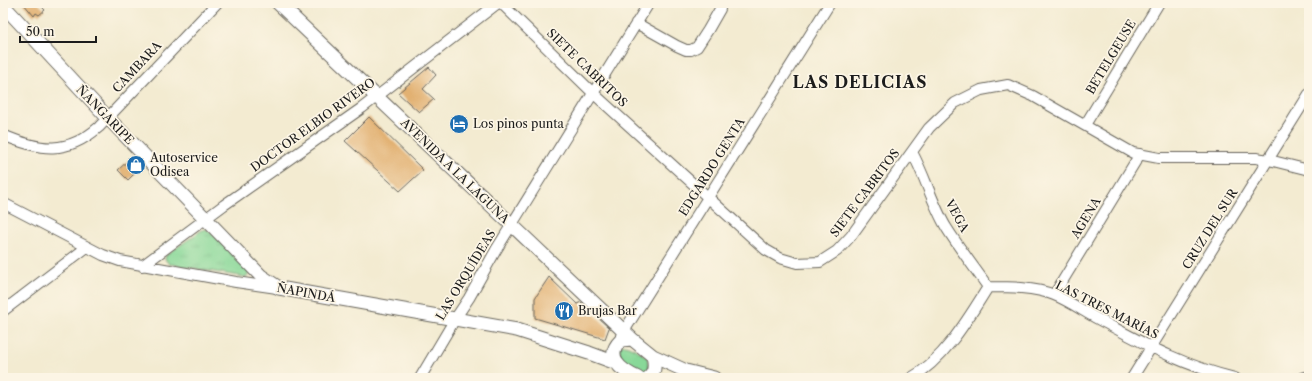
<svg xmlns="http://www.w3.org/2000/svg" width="1312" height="381" font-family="'Libre Caslon Text',serif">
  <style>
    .green { fill: #88d898; stroke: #527a5a }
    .park { fill: url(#park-tufts); stroke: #527a5a }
    .building { fill: #e2b172 }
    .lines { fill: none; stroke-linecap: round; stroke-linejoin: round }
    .minor-casing { stroke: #67645b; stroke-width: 12 }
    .tertiary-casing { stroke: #67645b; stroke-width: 15 }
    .minor { stroke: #fff; stroke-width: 10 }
    .tertiary { stroke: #fff; stroke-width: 13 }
    .labels { text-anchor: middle; stroke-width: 3.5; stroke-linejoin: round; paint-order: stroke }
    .street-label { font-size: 12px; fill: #1c1c1c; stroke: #fcf5e5 }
    .poi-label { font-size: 12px; fill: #1c1c1c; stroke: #fcf5e5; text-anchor: start }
    .district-label { font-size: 16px; font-weight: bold; letter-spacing: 1px; fill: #1c1c1c; stroke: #fcf5e5 }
  </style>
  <defs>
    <pattern id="park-tufts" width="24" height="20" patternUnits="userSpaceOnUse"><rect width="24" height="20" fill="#88d898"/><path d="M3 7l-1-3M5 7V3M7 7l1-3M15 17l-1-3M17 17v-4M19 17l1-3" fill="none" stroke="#75b982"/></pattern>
  </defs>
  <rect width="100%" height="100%" fill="#fcf5e5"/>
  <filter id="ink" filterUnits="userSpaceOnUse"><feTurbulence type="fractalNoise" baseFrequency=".025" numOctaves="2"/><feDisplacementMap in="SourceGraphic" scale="8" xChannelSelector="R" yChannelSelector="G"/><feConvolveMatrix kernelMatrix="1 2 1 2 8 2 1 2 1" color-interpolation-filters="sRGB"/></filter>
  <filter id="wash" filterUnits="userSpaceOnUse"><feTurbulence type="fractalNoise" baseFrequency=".012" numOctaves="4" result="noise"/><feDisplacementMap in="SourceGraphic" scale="16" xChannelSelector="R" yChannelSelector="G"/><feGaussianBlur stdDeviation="0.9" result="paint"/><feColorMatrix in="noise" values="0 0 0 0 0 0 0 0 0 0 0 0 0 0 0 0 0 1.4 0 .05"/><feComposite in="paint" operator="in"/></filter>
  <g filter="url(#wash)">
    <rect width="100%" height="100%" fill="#f3ebd1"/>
    <!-- green -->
    <path class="green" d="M626 345 635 349 647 357 649 368 645 372 635 371 620 358V346Z"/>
    <!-- park -->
    <path class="park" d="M206 229 211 232 248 271 249 274 247 277H244L169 264 165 259 166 255 202 230Z"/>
    <g id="blocks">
      <!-- building -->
      <path class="building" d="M23 3H38L45 10 39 15 36 13 34 16Z
        M429 67 436 75 423 89 434 99 419 112 398 93Z
        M369 117 423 170 400 191 345 141Z
        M132 157 141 167 128 180 118 170Z
        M549 277 577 304 581 302 609 328 605 339 535 318V298Z"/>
    </g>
  </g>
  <g filter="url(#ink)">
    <use href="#blocks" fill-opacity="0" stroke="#67645b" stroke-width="1"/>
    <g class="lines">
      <defs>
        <path id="minor" d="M501 3 593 93 766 250 780 258 797 263 820 262 837 251 851 236 929 128 955 103 981 90 1008 85 1033 96 1133 153 1159 158H1256L1269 160 1309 170
          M636 23 677 46 686 50H691L697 47 708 30 720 9V3
          M1085 125 1159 3
          M3 135C40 151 67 155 99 127L217 3
          M912 152C925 176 932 203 946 227 959 248 974 267 988 287
          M3 203 103 255 120 261 236 282 277 288
          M142 266 224 205 362 108 498 3
          M1054 295 1140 154
          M3 311 87 247
          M621 336 830 3
          M420 378 455 319 469 298 496 250 649 3
          M911 378C944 360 968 319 988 287 1008 287 1035 287 1054 295 1069 301 1083 311 1098 319 1143 343 1183 366 1235 378
          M1132 378 1309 94
          M1302 378 1309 376"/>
        <path id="tertiary" d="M278 3 632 339
          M3 5 107 117 261 276 279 288 517 330 589 353 616 363
          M653 356 686 371 714 378
          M638 378C620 370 604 357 621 340L632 339 653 356C655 364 656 373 648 378"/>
      </defs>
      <!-- minor casing -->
      <use href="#minor" class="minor-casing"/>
      <!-- tertiary casing -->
      <use href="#tertiary" class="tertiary-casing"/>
      <!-- minor -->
      <use href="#minor" class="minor"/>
      <!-- tertiary -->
      <use href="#tertiary" class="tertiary"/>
    </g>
  </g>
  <!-- icons -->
  <defs>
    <symbol id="hotel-disc" viewBox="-11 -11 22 22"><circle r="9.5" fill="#1f6fb2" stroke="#fcf5e5"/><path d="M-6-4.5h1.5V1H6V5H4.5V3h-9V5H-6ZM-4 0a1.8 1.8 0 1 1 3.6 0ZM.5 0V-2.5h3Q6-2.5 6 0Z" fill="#fff"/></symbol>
    <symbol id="shop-disc" viewBox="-11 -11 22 22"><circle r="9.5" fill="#1f6fb2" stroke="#fcf5e5"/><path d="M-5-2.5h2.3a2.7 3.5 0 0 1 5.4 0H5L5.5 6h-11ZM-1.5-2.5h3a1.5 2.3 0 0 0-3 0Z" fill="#fff"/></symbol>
    <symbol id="restaurant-disc" viewBox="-11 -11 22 22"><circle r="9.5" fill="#1f6fb2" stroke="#fcf5e5"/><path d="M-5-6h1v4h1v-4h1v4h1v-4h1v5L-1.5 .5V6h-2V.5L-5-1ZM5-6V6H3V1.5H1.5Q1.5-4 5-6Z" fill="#fff"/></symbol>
  </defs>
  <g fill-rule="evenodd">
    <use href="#hotel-disc" x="448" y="113" width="22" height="22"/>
    <use href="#shop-disc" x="125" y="154" width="22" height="22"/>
    <use href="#restaurant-disc" x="553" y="300" width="22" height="22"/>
  </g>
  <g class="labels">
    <!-- street labels -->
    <g class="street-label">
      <text transform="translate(1111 57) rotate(-59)" y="4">BETELGEUSE</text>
      <text transform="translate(137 67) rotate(-47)" y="4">CAMBARA</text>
      <text transform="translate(587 68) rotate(44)" y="4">SIETE CABRITOS</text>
      <text transform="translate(105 115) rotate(46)" y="4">ÑANGARIPE</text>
      <text transform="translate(313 125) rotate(-36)" y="4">DOCTOR ELBIO RIVERO</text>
      <text transform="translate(712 167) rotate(-58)" y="4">EDGARDO GENTA</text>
      <text transform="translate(455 171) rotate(44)" y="4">AVENIDA A LA LAGUNA</text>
      <text transform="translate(865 193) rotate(-53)" y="4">SIETE CABRITOS</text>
      <text transform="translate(957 216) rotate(61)" y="4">VEGA</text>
      <text transform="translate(1086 218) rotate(-59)" y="4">AGENA</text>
      <text transform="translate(1210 229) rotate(-58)" y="4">CRUZ DEL SUR</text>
      <text transform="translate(466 275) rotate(-59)" y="4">LAS ORQUÍDEAS</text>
      <text transform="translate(306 293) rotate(10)" y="4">ÑAPINDÁ</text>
      <text transform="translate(1107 310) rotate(27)" y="4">LAS TRES MARÍAS</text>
    </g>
    <!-- poi labels -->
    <g class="poi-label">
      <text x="473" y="128">Los pinos punta</text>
      <text x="150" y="162">Autoservice<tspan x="150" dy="14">Odisea</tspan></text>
      <text x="578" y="315">Brujas Bar</text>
    </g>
    <!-- district labels -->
    <g class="district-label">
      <text x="860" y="88">LAS DELICIAS</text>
    </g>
  </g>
  <!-- margin -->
  <rect width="1312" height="381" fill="none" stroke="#fcf5e5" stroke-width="16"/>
  <!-- scale -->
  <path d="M20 36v6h76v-6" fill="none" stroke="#1c1c1c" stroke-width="2"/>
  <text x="26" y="36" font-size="12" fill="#1c1c1c" stroke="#fcf5e5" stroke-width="3" paint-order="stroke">50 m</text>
</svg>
